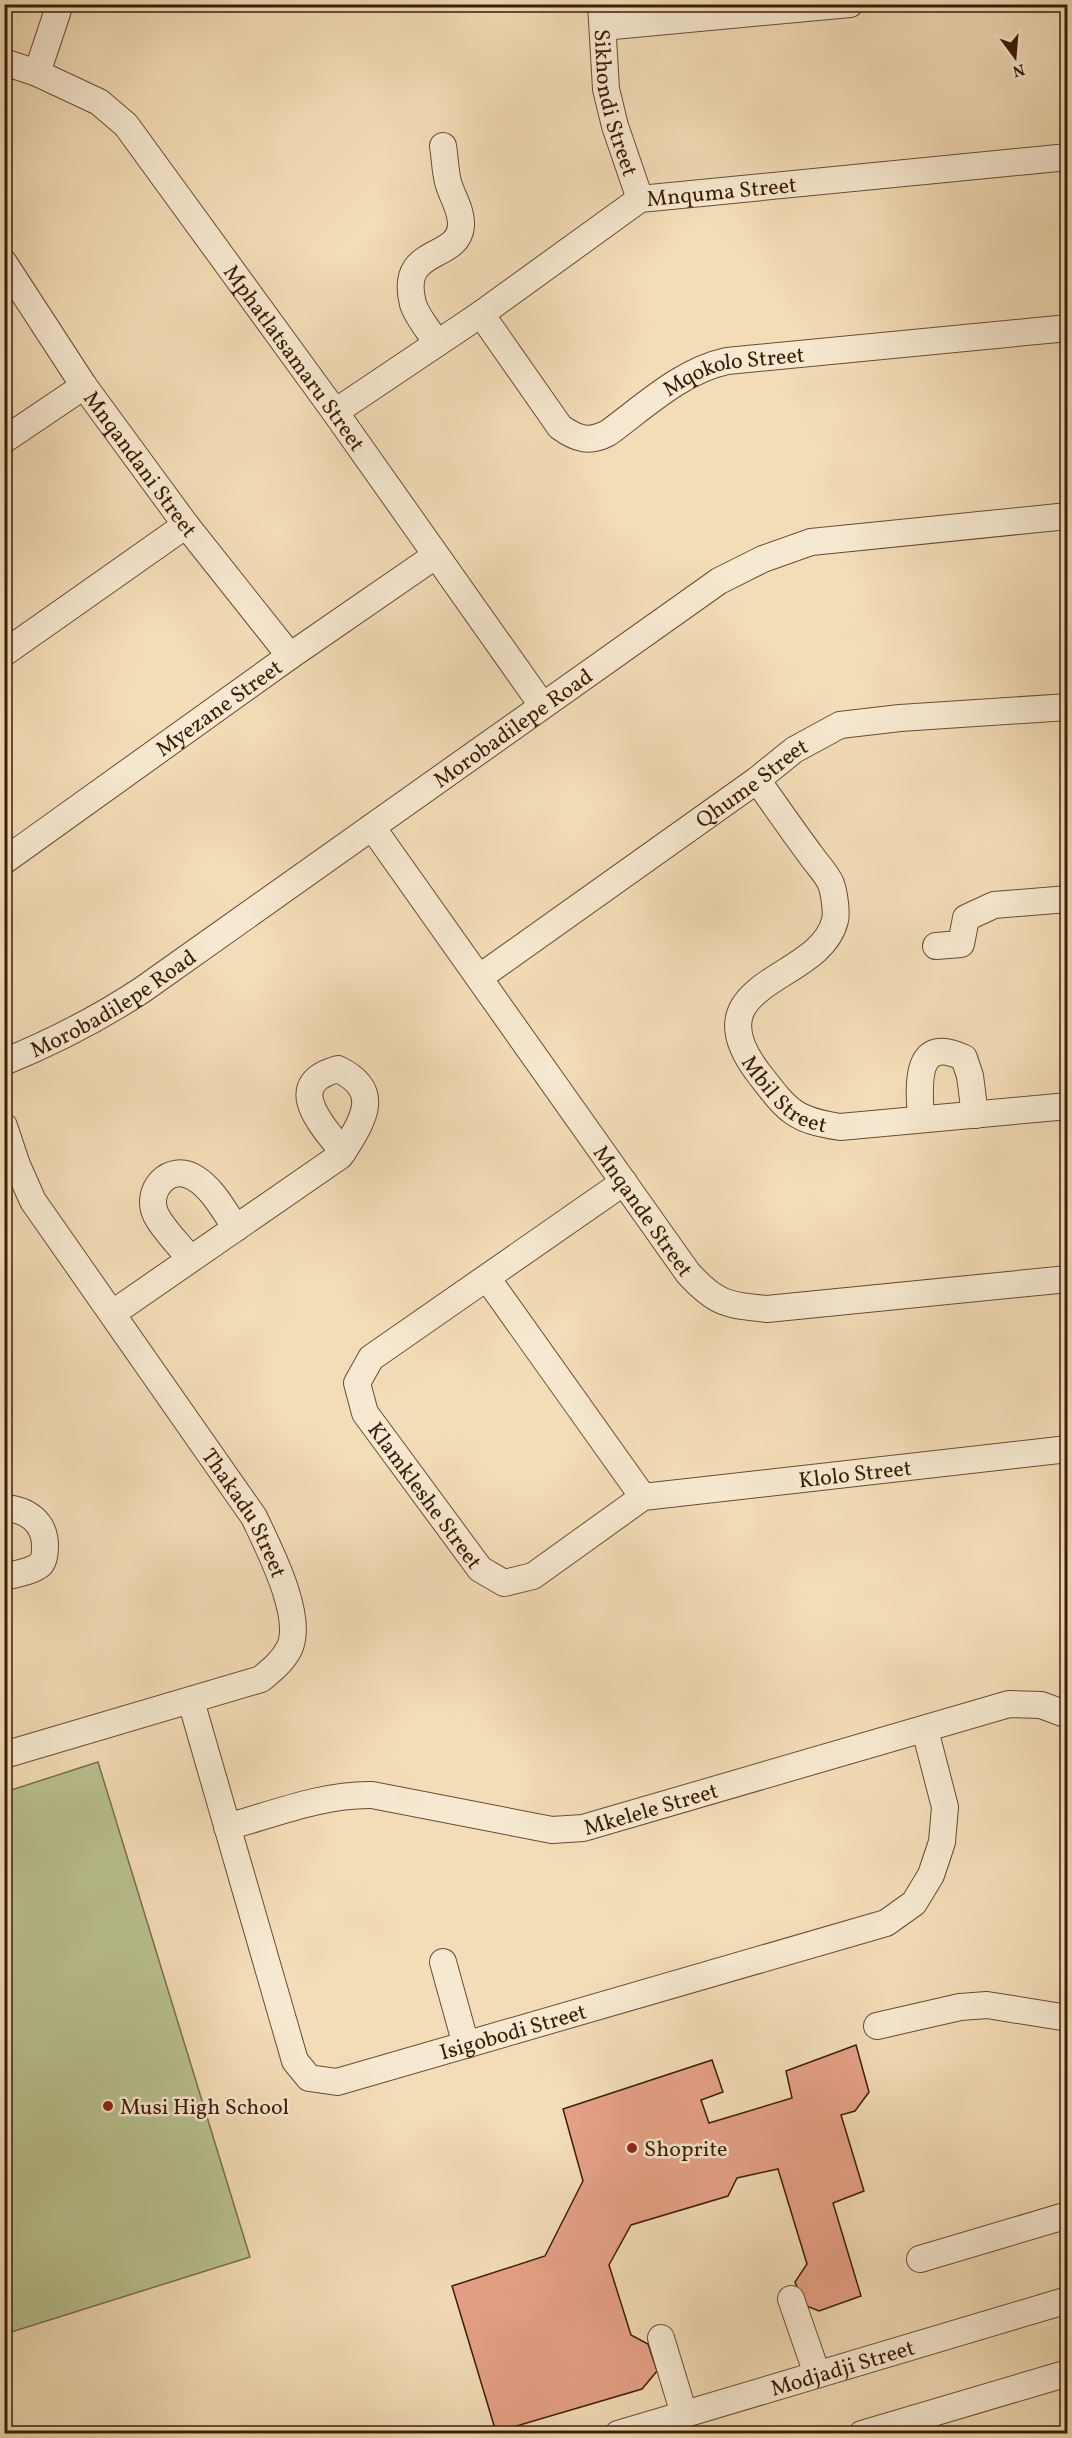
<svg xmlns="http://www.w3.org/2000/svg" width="1072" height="2438" font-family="Vollkorn,serif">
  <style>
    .green { fill: #b9c290; stroke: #7a6f4c; stroke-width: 1.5 }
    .building { fill: #e7a288; stroke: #3b1c07; stroke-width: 1.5 }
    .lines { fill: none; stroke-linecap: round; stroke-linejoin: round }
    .minor-casing { stroke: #694c33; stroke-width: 28 }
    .minor { stroke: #f7e9d1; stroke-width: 26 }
    .poi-dot { fill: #8f2418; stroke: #f7e9d1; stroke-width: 2 }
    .labels { text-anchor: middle; stroke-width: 5; stroke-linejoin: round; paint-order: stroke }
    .street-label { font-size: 22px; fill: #3b1c07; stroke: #f7e9d1 }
    .poi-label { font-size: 22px; fill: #3b1c07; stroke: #f7e9d1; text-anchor: start }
  </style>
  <rect width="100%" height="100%" fill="#f3ddb8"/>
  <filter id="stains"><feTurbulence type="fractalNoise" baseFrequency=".00333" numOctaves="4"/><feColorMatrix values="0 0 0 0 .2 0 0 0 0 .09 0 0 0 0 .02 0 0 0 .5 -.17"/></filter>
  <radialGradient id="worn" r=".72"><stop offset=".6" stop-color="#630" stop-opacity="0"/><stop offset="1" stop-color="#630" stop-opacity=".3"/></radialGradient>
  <!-- green -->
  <path class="green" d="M98 1762 250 2257 5 2334V1792Z"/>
  <!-- building -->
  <path class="building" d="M856 2045 869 2092 855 2111 841 2115 864 2191 833 2203 861 2296 819 2311 804 2305 795 2282 807 2264 778 2169 737 2178 728 2196 631 2225 609 2265 631 2335 648 2344 657 2371 642 2389 496 2432 452 2286 545 2256 583 2181 563 2109 712 2060 723 2092 701 2100 709 2123 792 2098 786 2071Z"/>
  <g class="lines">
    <defs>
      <g id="minor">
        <path id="s1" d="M601 4 606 89 615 126 640 199"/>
        <path d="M603 27 850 4"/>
        <path id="s2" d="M4 62 37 73 99 102 126 125 335 412 542 705"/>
        <path d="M37 73 60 4"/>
        <path id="s3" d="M4 263 84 386 186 525 290 656"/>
        <path id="s4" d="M481 314 560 427C577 439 589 443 608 433 645 406 681 371 727 361L1068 328"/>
        <path d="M437 343C430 332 417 317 413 304 398 245 458 262 461 226 462 210 452 197 448 182 445 170 445 158 443 146"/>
        <path id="s5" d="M335 412 481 314 640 199 1068 157"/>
        <path d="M4 440 84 386"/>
        <path d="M4 653 186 525"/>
        <path id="s6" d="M757 780C775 805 792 830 810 854 816 863 827 874 831 884 834 892 837 912 835 920 821 983 686 980 760 1075 788 1111 794 1120 840 1127L1068 1106"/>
        <path id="s7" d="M372 827 688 1273C716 1304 727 1305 767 1309L1068 1279"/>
        <path id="s8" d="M4 861 290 656 435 556"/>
        <path d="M936 946 961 944 966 918 994 905 1068 899"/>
        <path id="s9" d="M480 977 757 780 794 750 840 725 900 718 1068 707"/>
        <path id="s10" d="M4 1062C53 1042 98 1019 142 990L719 581 763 559 811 542 1068 516"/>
        <path d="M921 1119C919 1088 913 1033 964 1058L970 1076 975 1115"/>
        <path id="s11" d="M4 1126 17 1165 33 1201 254 1517C268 1547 305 1617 289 1649 282 1662 272 1670 261 1679L4 1755"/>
        <path id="s12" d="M624 1182 371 1358 357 1383 365 1413 480 1569 504 1583 533 1576 643 1497 1068 1449"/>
        <path d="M190 1259C180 1245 164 1231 156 1215 144 1190 170 1162 195 1178 213 1189 224 1211 236 1228"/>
        <path d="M487 1278 643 1497"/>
        <path d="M113 1313 340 1156 343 1152C363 1120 383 1091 338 1069 282 1084 322 1125 343 1152"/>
        <path d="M4 1508C27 1509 45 1522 45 1546 45 1551 45 1559 41 1564 32 1572 15 1574 4 1577"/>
        <path id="s13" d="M191 1701 295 2061 309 2078 337 2082 886 1923 914 1903 931 1875 942 1842 945 1807 925 1730"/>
        <path id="s14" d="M227 1827C274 1814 323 1794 372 1795L552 1830 583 1828 1009 1704 1041 1705 1068 1715"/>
        <path d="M443 1962 466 2045"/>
        <path d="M877 2026 960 2007 987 2005 1068 2018"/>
        <path d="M920 2259 1068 2215"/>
        <path d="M791 2299 817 2374"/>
        <path d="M661 2338 684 2414"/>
        <path id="s15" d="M618 2434 1068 2300"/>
        <path d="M862 2434 1068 2373"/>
      </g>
    </defs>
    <!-- minor casing -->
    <use href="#minor" class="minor-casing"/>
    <!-- minor -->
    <use href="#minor" class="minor"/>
  </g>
  <!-- markers -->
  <g class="poi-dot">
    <circle cx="108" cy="2106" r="6"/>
    <circle cx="632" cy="2148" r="6"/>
  </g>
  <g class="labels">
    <!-- street labels -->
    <g class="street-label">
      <text dy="8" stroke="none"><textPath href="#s1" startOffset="100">Sikhondi Street</textPath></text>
      <text dy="8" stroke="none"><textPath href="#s5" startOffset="454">Mnquma Street</textPath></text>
      <text dy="8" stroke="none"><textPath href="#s2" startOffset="426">Mphatlatsamaru Street</textPath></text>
      <text dy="8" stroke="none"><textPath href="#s4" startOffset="334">Mqokolo Street</textPath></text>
      <text dy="8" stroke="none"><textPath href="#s3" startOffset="243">Mnqandani Street</textPath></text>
      <text dy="8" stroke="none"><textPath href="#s8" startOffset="264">Myezane Street</textPath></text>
      <text dy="8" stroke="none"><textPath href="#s10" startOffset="610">Morobadilepe Road</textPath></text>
      <text dy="8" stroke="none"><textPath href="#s9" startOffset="334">Qhume Street</textPath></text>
      <text dy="8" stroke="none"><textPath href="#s10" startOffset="124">Morobadilepe Road</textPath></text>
      <text dy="8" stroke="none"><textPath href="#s6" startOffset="400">Mbil Street</textPath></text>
      <text dy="8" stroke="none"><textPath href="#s7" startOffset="470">Mnqande Street</textPath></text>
      <text dy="8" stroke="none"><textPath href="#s12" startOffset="968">Klolo Street</textPath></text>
      <text dy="8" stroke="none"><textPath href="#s12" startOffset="470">Klamkleshe Street</textPath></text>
      <text dy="8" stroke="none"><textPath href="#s11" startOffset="458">Thakadu Street</textPath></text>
      <text dy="8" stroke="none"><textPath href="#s14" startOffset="434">Mkelele Street</textPath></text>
      <text dy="8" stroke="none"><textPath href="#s13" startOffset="608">Isigobodi Street</textPath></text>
      <text dy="8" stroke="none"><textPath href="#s15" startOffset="234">Modjadji Street</textPath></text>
    </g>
    <!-- poi labels -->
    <g class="poi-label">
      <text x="120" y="2114">Musi High School</text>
      <text x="644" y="2156">Shoprite</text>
    </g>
  </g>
  <!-- margin -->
  <rect width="1072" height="2438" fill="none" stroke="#f3ddb8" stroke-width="24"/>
  <rect x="6" y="6" width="1060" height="2426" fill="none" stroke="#3b1c07" stroke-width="3"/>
  <rect x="12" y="12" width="1048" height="2414" fill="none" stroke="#3b1c07" stroke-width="1.5"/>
  <!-- north arrow -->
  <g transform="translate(1015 57) rotate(164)" stroke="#f7e9d1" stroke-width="4.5" paint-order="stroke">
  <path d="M0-4.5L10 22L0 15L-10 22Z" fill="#3b1c07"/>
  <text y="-9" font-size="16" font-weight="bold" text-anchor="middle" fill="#3b1c07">N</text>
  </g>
  <rect width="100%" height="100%" filter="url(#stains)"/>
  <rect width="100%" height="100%" fill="url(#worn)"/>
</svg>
